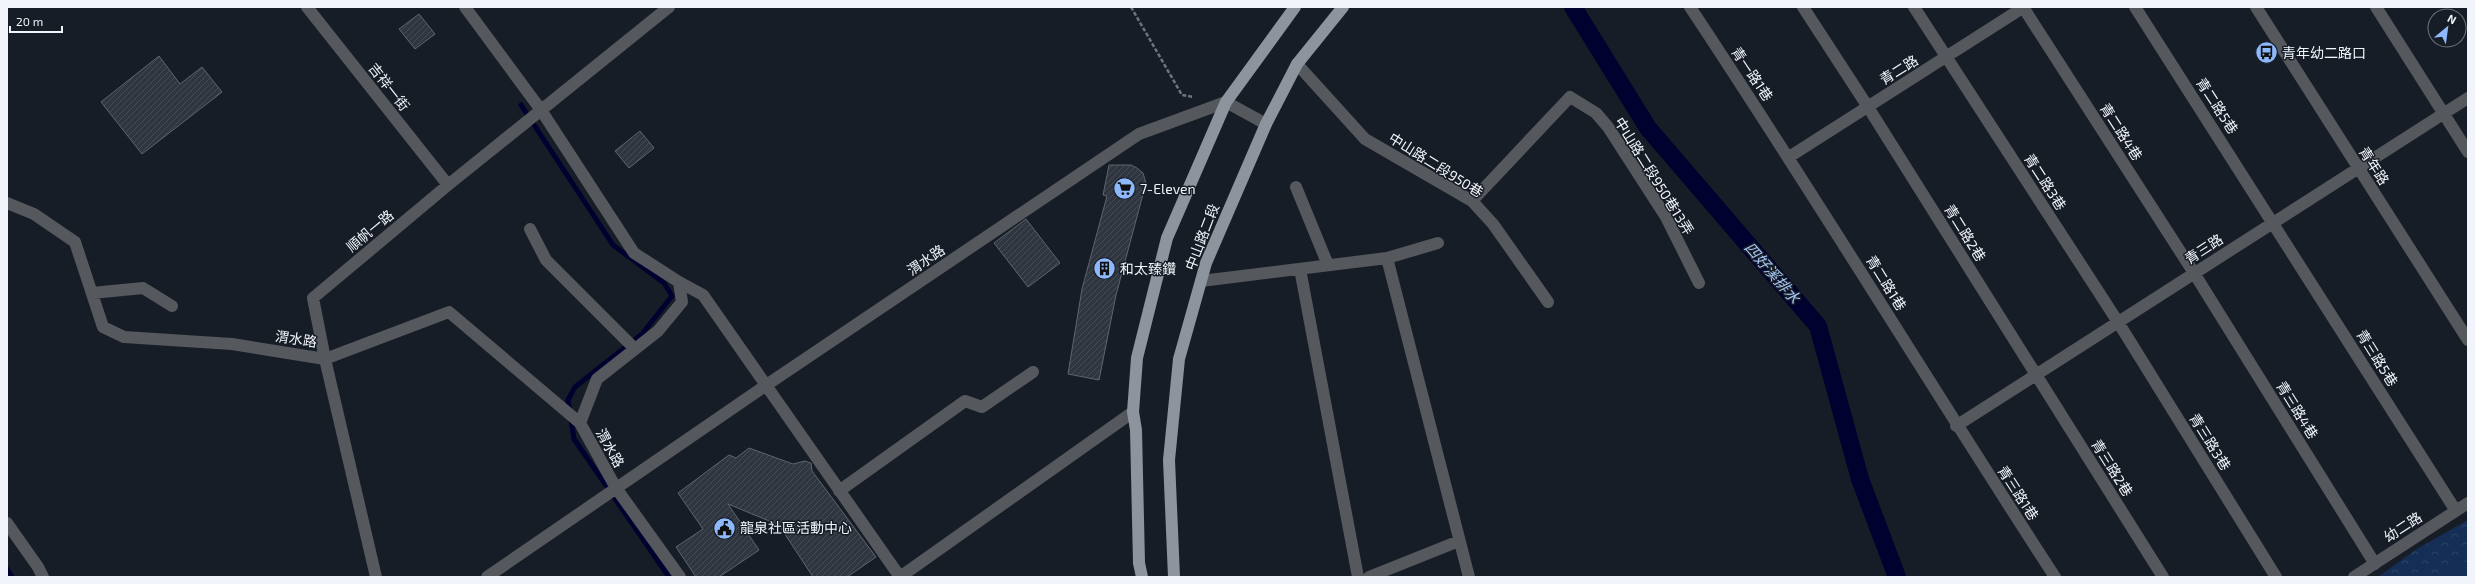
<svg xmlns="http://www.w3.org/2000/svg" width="2475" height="584" font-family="'Exo 2','Noto Sans TC',sans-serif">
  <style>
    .park { fill: url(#park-crowns) }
    .pitch { fill: #142e55 }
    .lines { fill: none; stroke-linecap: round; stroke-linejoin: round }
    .stream { stroke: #00012f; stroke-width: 5 }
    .canal { stroke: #00012f; stroke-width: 18 }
    .building { fill: url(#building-hatch); stroke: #5d656f }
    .path { stroke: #6f747c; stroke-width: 2.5; stroke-dasharray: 4 2; stroke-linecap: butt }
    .minor { stroke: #55585d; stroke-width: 12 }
    .major { stroke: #8d949e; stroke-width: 12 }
    .labels { text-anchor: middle; stroke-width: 3; stroke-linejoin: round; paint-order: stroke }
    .poi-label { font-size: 14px; fill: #f1f5fb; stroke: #171d26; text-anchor: start }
    .street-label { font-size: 14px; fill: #f1f5fb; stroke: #171d26 }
    .water-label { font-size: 15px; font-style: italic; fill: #a7c7f7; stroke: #171d26 }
  </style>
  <defs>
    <pattern id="park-crowns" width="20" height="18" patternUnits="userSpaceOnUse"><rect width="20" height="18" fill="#142e55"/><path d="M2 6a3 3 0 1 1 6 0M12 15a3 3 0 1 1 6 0" fill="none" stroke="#2b4366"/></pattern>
    <pattern id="building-hatch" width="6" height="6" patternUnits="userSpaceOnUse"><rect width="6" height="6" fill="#303640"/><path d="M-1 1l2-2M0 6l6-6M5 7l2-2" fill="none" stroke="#444a53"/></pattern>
  </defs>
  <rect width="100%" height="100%" fill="#171d26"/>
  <!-- park -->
  <path class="park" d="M2468 520V577H2378L2415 550Z"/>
  <!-- pitch -->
  <path class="pitch" d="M2462 558 2468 568V577H2450L2444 568Z"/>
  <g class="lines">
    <!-- stream -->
    <path class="stream" d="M521 105 613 245 664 283 672 296 642 334 575 387 568 400 574 439 669 577
      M7 569 12 577"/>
    <!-- canal -->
    <path class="canal" d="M1573 7 1648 128 1818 326 1860 479 1897 577"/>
  </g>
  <!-- building -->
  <path class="building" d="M419 14 435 34 415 49 399 29Z
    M159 56 180 84 202 67 222 92 142 154 101 102Z
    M640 131 654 148 629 168 615 151Z
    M1109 165H1131L1137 168 1143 173 1146 183 1116 295 1099 380 1068 374 1082 289 1107 196 1103 195Z
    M1026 219 1060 263 1028 287 994 243Z
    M749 448 793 464 805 461 811 463 812 471 876 557 847 577H813L779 525 728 504 759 550 719 577H696L676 547 703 529 678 493 729 455 736 458Z"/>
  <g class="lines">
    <!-- path -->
    <path class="path" d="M1131 7 1182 95 1194 97"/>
    <!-- minor -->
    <path class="minor" d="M307 7 448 185
      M465 7 541 110 634 253 679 282 682 302 658 331 597 379 580 423
      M1690 7C1815 195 1932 388 2055 577
      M1803 7 1868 107 2163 577
      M1914 7 2118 322 2276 577
      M2023 7 2194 273 2375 564
      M2135 7 2456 511
      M2256 7 2468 340
      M2376 7 2468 152
      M1297 64 1365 139 1472 201 1493 224 1548 302
      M1789 157 2024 7
      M1296 187 1328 265
      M1472 201 1570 97 1596 113 1608 127 1666 217 1699 283
      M7 203 34 214 75 242 103 327 124 337 232 344 325 359 449 312 580 423 616 488 680 577
      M530 229 546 260 635 349
      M1387 258 1438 243
      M1300 269 1358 577
      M1201 281 1387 258 1469 577
      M679 282 703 295 900 577 1133 412
      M92 293 143 288 172 306
      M1956 426C2127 317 2298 208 2468 98
      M839 491 965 401 982 407 1033 372
      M7 523 38 567 43 577
      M376 577 325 359 313 298 448 185 669 7
      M487 577 765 386 1139 134 1226 102 1266 124
      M1369 577 1459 541
      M2354 577 2468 503"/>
    <!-- major -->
    <path class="major" d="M1142 577 1139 563 1136 430 1133 412 1137 358 1167 238 1226 102 1295 7
      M1174 577 1169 460 1179 359 1206 263 1266 124 1297 64 1343 7"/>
  </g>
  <!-- icons -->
  <defs>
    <symbol id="bus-disc" viewBox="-11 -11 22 22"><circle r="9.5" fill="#8db9fc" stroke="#171d26"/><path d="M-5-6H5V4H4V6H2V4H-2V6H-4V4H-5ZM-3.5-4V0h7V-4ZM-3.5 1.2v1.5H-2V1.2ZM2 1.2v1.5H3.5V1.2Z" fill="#111"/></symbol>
    <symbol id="supermarket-disc" viewBox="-11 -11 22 22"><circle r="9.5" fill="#8db9fc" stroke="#171d26"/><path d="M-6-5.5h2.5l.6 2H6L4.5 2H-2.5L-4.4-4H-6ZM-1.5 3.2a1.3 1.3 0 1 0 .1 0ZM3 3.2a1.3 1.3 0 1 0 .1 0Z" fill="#111"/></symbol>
    <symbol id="building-disc" viewBox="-11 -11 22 22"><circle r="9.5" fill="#8db9fc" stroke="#171d26"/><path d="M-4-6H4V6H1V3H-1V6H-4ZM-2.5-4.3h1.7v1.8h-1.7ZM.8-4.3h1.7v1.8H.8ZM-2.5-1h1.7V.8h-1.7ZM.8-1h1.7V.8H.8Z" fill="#111"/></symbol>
    <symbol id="civic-disc" viewBox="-11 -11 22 22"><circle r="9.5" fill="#8db9fc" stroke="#171d26"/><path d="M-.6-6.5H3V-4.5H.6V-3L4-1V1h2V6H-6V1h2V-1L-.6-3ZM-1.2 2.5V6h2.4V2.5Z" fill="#111"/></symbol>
  </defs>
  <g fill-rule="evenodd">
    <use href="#bus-disc" x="2254" y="40" width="25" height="25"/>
    <use href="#supermarket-disc" x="1112" y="176" width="25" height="25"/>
    <use href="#building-disc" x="1092" y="256" width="25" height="25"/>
    <use href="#civic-disc" x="712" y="516" width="25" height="25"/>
  </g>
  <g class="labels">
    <!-- poi labels -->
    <g class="poi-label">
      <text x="2282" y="58">青年幼二路口</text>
      <text x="1140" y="194">7-Eleven</text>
      <text x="1120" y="274">和太臻鑽</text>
      <text x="740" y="533">龍泉社區活動中心</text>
    </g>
    <!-- street labels -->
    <g class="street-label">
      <text transform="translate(1899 70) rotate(-32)" y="5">青二路</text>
      <text transform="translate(1752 74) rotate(56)" y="5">青一路1巷</text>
      <text transform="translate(389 87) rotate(52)" y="5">吉祥一街</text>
      <text transform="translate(2217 106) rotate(57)" y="5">青二路5巷</text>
      <text transform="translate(2121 132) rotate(57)" y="5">青二路4巷</text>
      <text transform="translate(1436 165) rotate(32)" y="5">中山路二段950巷</text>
      <text transform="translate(2374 166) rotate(57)" y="5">青年路</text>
      <text transform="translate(1654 176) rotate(58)" y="5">中山路二段950巷13弄</text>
      <text transform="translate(2045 182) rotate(57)" y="5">青二路3巷</text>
      <text transform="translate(370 231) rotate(-40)" y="5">順帆一路</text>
      <text transform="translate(1965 233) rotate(58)" y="5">青二路2巷</text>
      <text transform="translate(1202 237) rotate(-69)" y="5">中山路二段</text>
      <text transform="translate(2204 249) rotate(-33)" y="5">青三路</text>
      <text transform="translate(926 260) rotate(-34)" y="5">渭水路</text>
      <text transform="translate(1886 283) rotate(58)" y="5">青二路1巷</text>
      <text transform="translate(296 339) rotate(9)" y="5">渭水路</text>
      <text transform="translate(2377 358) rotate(58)" y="5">青三路5巷</text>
      <text transform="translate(2297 410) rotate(58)" y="5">青三路4巷</text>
      <text transform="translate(2210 442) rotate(58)" y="5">青三路3巷</text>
      <text transform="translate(610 448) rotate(61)" y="5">渭水路</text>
      <text transform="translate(2112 468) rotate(58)" y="5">青三路2巷</text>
      <text transform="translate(2018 493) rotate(57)" y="5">青三路1巷</text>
      <text transform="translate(2403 527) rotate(-33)" y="5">幼二路</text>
    </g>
    <!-- water labels -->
    <g class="water-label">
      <text transform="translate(1772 273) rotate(49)" y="5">四好溪排水</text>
    </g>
  </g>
  <!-- border -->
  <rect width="2475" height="584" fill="none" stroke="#f1f5fb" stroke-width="16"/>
  <!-- north arrow -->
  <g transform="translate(2447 28) rotate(29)"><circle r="19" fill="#171d26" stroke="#6e737b"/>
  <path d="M0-3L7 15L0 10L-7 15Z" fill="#8db9fc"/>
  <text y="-6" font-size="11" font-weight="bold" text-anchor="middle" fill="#f1f5fb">N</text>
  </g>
  <!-- scale -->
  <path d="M10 26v6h52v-6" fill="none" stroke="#f1f5fb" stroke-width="2"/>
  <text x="16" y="26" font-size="12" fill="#f1f5fb" stroke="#171d26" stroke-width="3" paint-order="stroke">20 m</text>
</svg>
